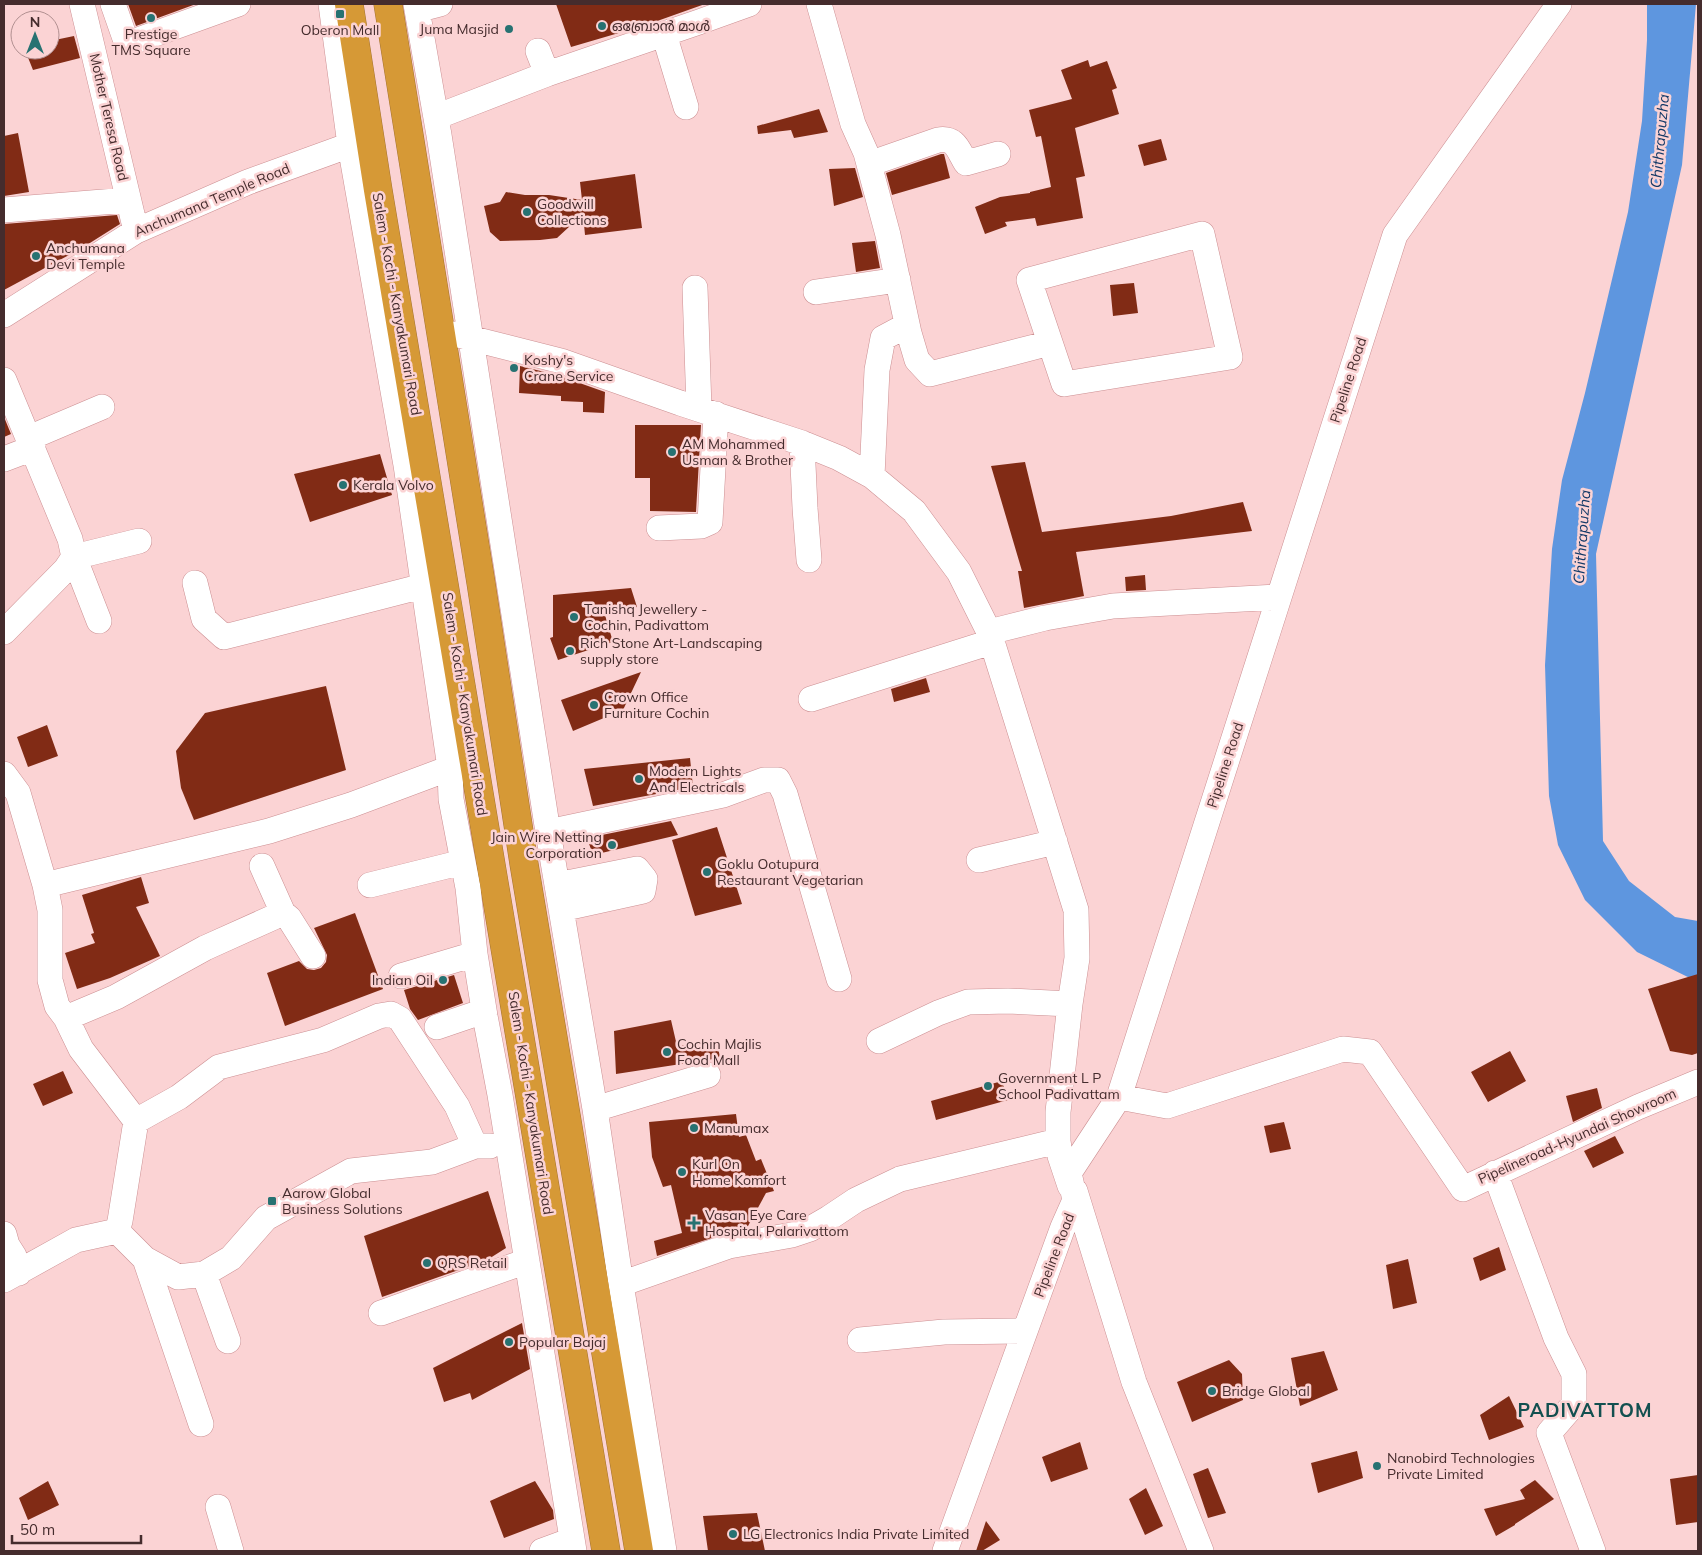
<svg xmlns="http://www.w3.org/2000/svg" width="1702" height="1555" font-family="Mulish,'Noto Sans Malayalam',sans-serif">
  <style>
    .water { fill: #5e96df }
    .building { fill: #812b15 }
    .lines { fill: none; stroke-linecap: round; stroke-linejoin: round }
    .minor-casing { stroke: #cc8f92; stroke-width: 26 }
    .highway-casing { stroke: #a37333; stroke-width: 29 }
    .minor { stroke: #fff; stroke-width: 25 }
    .highway { stroke: #d69936; stroke-width: 28 }
    .poi-dot { fill: #277272; stroke: #fbd3d4; stroke-width: 2 }
    .labels { text-anchor: middle; stroke-width: 5; stroke-linejoin: round; paint-order: stroke }
    .poi-label { font-size: 14px; fill: #452c2d; stroke: #fbd3d4; text-anchor: start }
    .street-label { font-size: 14px; fill: #452c2d; stroke: #fbd3d4 }
    .water-label { font-size: 15px; font-style: italic; fill: #133967; stroke: #fbd3d4 }
    .district-label { font-size: 19px; font-weight: bold; letter-spacing: 1px; fill: #125050; stroke: #fbd3d4 }
  </style>
  <rect width="100%" height="100%" fill="#fbd3d4"/>
  <!-- water -->
  <path class="water" d="M1647 4H1696L1682 165 1596 554 1603 841 1629 881 1675 917 1698 921V982L1637 952 1585 900 1558 845 1549 796 1545 665 1552 549 1562 480 1585 393 1628 212 1642 121 1647 40Z"/>
  <!-- building -->
  <path class="building" d="M128 4H196L136 26Z
    M556 4H705L646 25 571 47Z
    M74 36 80 58 33 70 25 50H50V41Z
    M1088 60 1090 67 1107 61 1117 88 1112 90 1119 114 1075 128 1085 176 1076 178 1083 218 1037 226 1035 218 1005 222 1007 226 985 234 975 207 1000 197 1030 193V192L1051 187 1041 136 1036 137 1029 110 1072 99 1061 70Z
    M819 109 828 132 794 138 791 130 758 134 757 126Z
    M18 133 29 192 4 196V136Z
    M1161 139 1167 160 1144 166 1138 145Z
    M941 154H944L950 178 892 195 886 173Z
    M855 168 863 197 834 206 829 169Z
    M635 174 642 228 585 235 583 214 557 238 540 240 500 241 490 232 484 206 500 202 506 192 525 195H549L582 200 580 182Z
    M117 215 120 224 82 248 4 290V224Z
    M875 241 880 268 856 272 852 243Z
    M1134 283 1138 313 1113 316 1110 285Z
    M520 366 557 375 605 392 604 413 583 412V402L561 401V396L519 393Z
    M4 417 11 434 4 437Z
    M635 425H701L696 512 650 511V478H635Z
    M380 454 392 495 310 522 294 474Z
    M1025 462 1042 532 1171 516 1243 502 1252 531 1076 552 1084 596 1024 608 1018 571H1022L991 466Z
    M1145 575 1146 590 1126 591 1125 577Z
    M631 588 637 607 605 615 613 642 558 660 550 638 553 637V595Z
    M641 672 623 710 573 731 561 700Z
    M926 678 930 692 894 702 891 689Z
    M326 686 346 770 194 820 181 788 176 751 205 713Z
    M47 725 58 756 28 767 17 737Z
    M690 758 693 787 593 806 584 769Z
    M671 821 678 835 593 855 587 838Z
    M717 827 742 904 695 916 672 840Z
    M141 877 149 903 136 907 160 956 110 978 77 989 65 953 95 943 91 934 94 933 82 895Z
    M355 913 383 989 285 1026 267 973 299 961 307 969 314 970 321 968 326 962 327 955 314 928Z
    M1698 974V1053L1692 1055 1670 1051 1648 989Z
    M454 975 463 1003 418 1020 410 1009 404 990Z
    M671 1020 677 1046 717 1041 720 1058 616 1074 614 1031Z
    M1510 1051 1526 1081 1488 1102 1471 1072Z
    M63 1071 73 1093 43 1106 33 1084Z
    M1002 1081 1008 1100 936 1120 931 1101Z
    M1597 1088 1602 1108 1573 1122 1566 1096Z
    M736 1114 739 1137 746 1135 756 1161 761 1159 774 1191 766 1193 748 1226 657 1256 654 1241 682 1233 671 1185 663 1187 652 1157 649 1122Z
    M1284 1122 1291 1149 1270 1153 1264 1126Z
    M1615 1136 1624 1153 1593 1168 1584 1151Z
    M488 1191 506 1248 487 1260 382 1297 364 1236Z
    M1499 1247 1506 1270 1480 1281 1473 1258Z
    M1408 1259 1417 1303 1393 1309 1386 1265Z
    M522 1323 530 1369 472 1400 470 1393 444 1402 433 1368Z
    M1324 1351 1338 1390 1300 1406 1291 1358Z
    M1229 1360 1242 1374 1243 1400 1192 1422 1177 1382Z
    M1509 1396 1524 1427 1489 1440 1480 1415Z
    M1080 1442 1088 1469 1051 1482 1042 1457Z
    M1357 1451 1363 1478 1318 1493 1311 1463Z
    M1208 1468 1226 1513 1208 1518 1193 1474Z
    M1698 1475V1522L1676 1525 1670 1479Z
    M1535 1480 1554 1499 1515 1524V1525L1496 1536 1484 1509 1525 1499 1520 1490Z
    M48 1481 59 1505 28 1520 19 1498Z
    M535 1481 553 1510 554 1519 504 1538 490 1501Z
    M1146 1488 1163 1526 1145 1535 1129 1499Z
    M757 1513 765 1551H708L703 1516Z
    M986 1521 1000 1540 982 1551H976Z"/>
  <g class="lines">
    <defs>
      <path id="minor" d="M82 4 136 231
        M113 4 127 44 238 4
        M331 4 350 145 406 465 450 768 451 799 468 888 475 954 485 1016 500 1095 574 1551
        M416 4 439 135 548 832 595 1109 621 1284 664 1551
        M819 4 853 124 866 153 888 235 909 333 898 330 883 338 877 370 872 476
        M417 10 440 4
        M664 34 686 107
        M538 51 547 74
        M436 117 547 74 699 22 749 4
        M869 164 938 140C956 137 958 150 966 163L998 154
        M4 210 128 200
        M1202 234 1230 357 1064 384 1029 280Z
        M695 288 699 409
        M816 292 898 280
        M4 315 136 231 248 182 350 145
        M909 333 917 360 930 374 1050 343
        M454 334 561 361 680 403 802 443 839 458 872 476 914 511 959 572 989 632 1076 910 1077 958 1070 1004 1058 1112V1141L1060 1156 1070 1186
        M4 380 70 539 74 557 66 569 4 632
        M29 438 102 407
        M802 443 805 508 809 560
        M4 459 33 448
        M659 528 701 526 710 522 716 414
        M195 583 204 619 224 637 423 586
        M99 621 74 557 139 541
        M989 632 1045 618 1113 606 1279 597
        M811 699 991 642
        M4 774 18 793 45 885 50 910V980L57 1006 66 1018 81 1049 136 1121 179 1097 219 1067 323 1040 379 1016 391 1014 400 1019 457 1106 475 1146
        M548 832 723 795 764 780H778L785 794 839 979
        M979 860 1055 842
        M45 885 269 831 351 805 450 768
        M370 885 463 862
        M557 885 637 869 645 879 643 891 561 909
        M283 913 289 918 313 956
        M401 976 475 954
        M66 1018 116 997 205 948 283 913 262 866
        M437 1027 484 1011
        M879 1041 938 1013 968 1002 1008 1001 1070 1004
        M1119 1097 1167 1106 1343 1049 1370 1052 1463 1189 1638 1107 1698 1082
        M595 1109 708 1075
        M1495 1173 1556 1338 1574 1374V1404L1549 1433 1593 1551
        M1075 1191 1134 1382 1201 1551
        M117 1231 145 1259 178 1277 204 1274 231 1258 266 1218 351 1171 432 1162 475 1146H490
        M4 1234 7 1245 14 1256 19 1273
        M145 1259 201 1424
        M204 1274 228 1341
        M4 1280 76 1240 117 1231 120 1221 136 1121
        M621 1284 729 1246 792 1235 810 1229 829 1218 856 1200 900 1179 1058 1141
        M381 1313 527 1261
        M860 1340 944 1332 1025 1331
        M218 1507 231 1551
        M542 1551 572 1540
        M945 1551 1063 1227 1075 1200 1069 1173 1119 1097 1395 235 1559 4"/>
      <path id="highway" d="M349 4 378 190 606 1551
        M388 4 481 583 524 864 639 1551"/>
    </defs>
    <!-- minor casing -->
    <use href="#minor" class="minor-casing"/>
    <!-- highway casing -->
    <use href="#highway" class="highway-casing"/>
    <!-- minor -->
    <use href="#minor" class="minor"/>
    <!-- highway -->
    <use href="#highway" class="highway"/>
  </g>
  <!-- markers -->
  <g class="poi-dot">
    <rect x="335" y="9" width="10" height="10" rx="2.5"/>
    <circle cx="151" cy="18" r="5"/>
    <circle cx="602" cy="26" r="5"/>
    <circle cx="509" cy="29" r="5"/>
    <circle cx="527" cy="212" r="5"/>
    <circle cx="36" cy="256" r="5"/>
    <circle cx="514" cy="368" r="5"/>
    <circle cx="672" cy="452" r="5"/>
    <circle cx="343" cy="485" r="5"/>
    <circle cx="574" cy="617" r="5"/>
    <circle cx="570" cy="651" r="5"/>
    <circle cx="594" cy="705" r="5"/>
    <circle cx="639" cy="779" r="5"/>
    <circle cx="612" cy="845" r="5"/>
    <circle cx="707" cy="872" r="5"/>
    <circle cx="443" cy="980" r="5"/>
    <circle cx="667" cy="1052" r="5"/>
    <circle cx="988" cy="1086" r="5"/>
    <circle cx="694" cy="1128" r="5"/>
    <circle cx="682" cy="1172" r="5"/>
    <rect x="267" y="1196" width="10" height="10" rx="2.5"/>
    <path d="M691.5 1215.5h5v5h5v5h-5v5h-5v-5h-5v-5h5z"/>
    <circle cx="427" cy="1263" r="5"/>
    <circle cx="509" cy="1342" r="5"/>
    <circle cx="1212" cy="1391" r="5"/>
    <circle cx="1377" cy="1466" r="5"/>
    <circle cx="733" cy="1534" r="5"/>
  </g>
  <g class="labels">
    <!-- poi labels -->
    <g class="poi-label">
      <text x="612" y="31">ഒബ്രോൻ മാൾ</text>
      <text x="499" y="34" text-anchor="end">Juma Masjid</text>
      <text x="340" y="35" text-anchor="middle">Oberon Mall</text>
      <text x="151" y="39" text-anchor="middle">Prestige<tspan x="151" dy="16">TMS Square</tspan></text>
      <text x="537" y="209">Goodwill<tspan x="537" dy="16">Collections</tspan></text>
      <text x="46" y="253">Anchumana<tspan x="46" dy="16">Devi Temple</tspan></text>
      <text x="524" y="365">Koshy's<tspan x="524" dy="16">Crane Service</tspan></text>
      <text x="682" y="449">AM Mohammed<tspan x="682" dy="16">Usman &amp; Brother</tspan></text>
      <text x="353" y="490">Kerala Volvo</text>
      <text x="584" y="614">Tanishq Jewellery -<tspan x="584" dy="16">Cochin, Padivattom</tspan></text>
      <text x="580" y="648">Rich Stone Art-Landscaping<tspan x="580" dy="16">supply store</tspan></text>
      <text x="604" y="702">Crown Office<tspan x="604" dy="16">Furniture Cochin</tspan></text>
      <text x="649" y="776">Modern Lights<tspan x="649" dy="16">And Electricals</tspan></text>
      <text x="602" y="842" text-anchor="end">Jain Wire Netting<tspan x="602" dy="16">Corporation</tspan></text>
      <text x="717" y="869">Goklu Ootupura<tspan x="717" dy="16">Restaurant Vegetarian</tspan></text>
      <text x="433" y="985" text-anchor="end">Indian Oil</text>
      <text x="677" y="1049">Cochin Majlis<tspan x="677" dy="16">Food Mall</tspan></text>
      <text x="998" y="1083">Government L P<tspan x="998" dy="16">School Padivattam</tspan></text>
      <text x="704" y="1133">Manumax</text>
      <text x="692" y="1169">Kurl On<tspan x="692" dy="16">Home Komfort</tspan></text>
      <text x="282" y="1198">Aarow Global<tspan x="282" dy="16">Business Solutions</tspan></text>
      <text x="705" y="1220">Vasan Eye Care<tspan x="705" dy="16">Hospital, Palarivattom</tspan></text>
      <text x="437" y="1268">QRS Retail</text>
      <text x="519" y="1347">Popular Bajaj</text>
      <text x="1222" y="1396">Bridge Global</text>
      <text x="1387" y="1463">Nanobird Technologies<tspan x="1387" dy="16">Private Limited</tspan></text>
      <text x="743" y="1539">LG Electronics India Private Limited</text>
    </g>
    <!-- street labels -->
    <g class="street-label">
      <text transform="translate(109 117) rotate(77)" y="5">Mother Teresa Road</text>
      <text transform="translate(212 200) rotate(-23)" y="5">Anchumana Temple Road</text>
      <text transform="translate(397 304) rotate(80)" y="5">Salem - Kochi - Kanyakumari Road</text>
      <text transform="translate(1348 380) rotate(-72)" y="5">Pipeline Road</text>
      <text transform="translate(465 704) rotate(81)" y="5">Salem - Kochi - Kanyakumari Road</text>
      <text transform="translate(1225 765) rotate(-72)" y="5">Pipeline Road</text>
      <text transform="translate(531 1103) rotate(81)" y="5">Salem - Kochi - Kanyakumari Road</text>
      <text transform="translate(1577 1136) rotate(-24)" y="5">Pipelineroad-Hyundai Showroom</text>
      <text transform="translate(1054 1255) rotate(-69)" y="5">Pipeline Road</text>
    </g>
    <!-- water labels -->
    <g class="water-label">
      <text transform="translate(1660 141) rotate(-85)" y="5">Chithrapuzha</text>
      <text transform="translate(1582 537) rotate(-86)" y="5">Chithrapuzha</text>
    </g>
    <!-- district labels -->
    <g class="district-label">
      <text x="1585" y="1417">PADIVATTOM</text>
    </g>
  </g>
  <!-- border -->
  <rect width="1702" height="1555" fill="none" stroke="#452c2d" stroke-width="10"/>
  <!-- north arrow -->
  <g transform="translate(35 35)"><circle r="24" fill="#fbd3d4" stroke="#b29091"/>
  <path d="M0-4L9 19L0 12L-9 19Z" fill="#277272"/>
  <text y="-8" font-size="14" font-weight="bold" text-anchor="middle" fill="#452c2d">N</text>
  </g>
  <!-- scale -->
  <path d="M12 1535v8h129v-8" fill="none" stroke="#452c2d" stroke-width="2.5"/>
  <text x="20" y="1535" font-size="15" fill="#452c2d" stroke="#fbd3d4" stroke-width="4" paint-order="stroke">50 m</text>
</svg>
